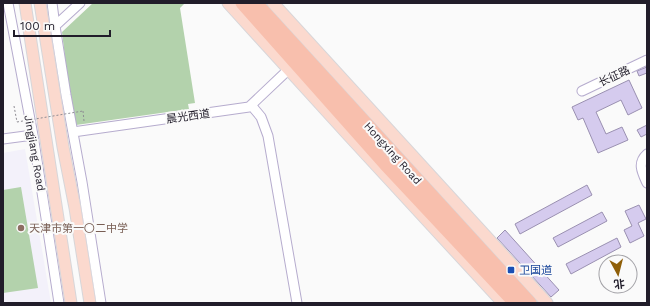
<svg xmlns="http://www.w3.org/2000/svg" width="650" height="306" font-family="'Work Sans','Noto Sans SC',sans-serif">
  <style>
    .built { fill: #f3f1fa }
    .green { fill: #b3d2ac }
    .building { fill: #d5cbee; stroke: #9a90b1 }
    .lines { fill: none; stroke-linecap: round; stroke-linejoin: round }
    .minor-casing { stroke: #b6acce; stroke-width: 11 }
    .major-casing { stroke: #d7d6d9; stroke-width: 13 }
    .highway-casing { stroke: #d7d6d9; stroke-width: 15 }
    .path { stroke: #8e8c93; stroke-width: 1; stroke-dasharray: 2 2; stroke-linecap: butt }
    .minor { stroke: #fff; stroke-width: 9 }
    .major { stroke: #fbd9ce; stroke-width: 11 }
    .highway { stroke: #f8bfad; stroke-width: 13 }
    .path-bridge { stroke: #8e8c93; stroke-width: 1; stroke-dasharray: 2 2; stroke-linecap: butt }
    .education-dot { fill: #8d6e63; stroke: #fafafa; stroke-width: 1.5 }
    .transit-dot { fill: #1a4fb4; stroke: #fafafa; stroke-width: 1.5 }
    .labels { text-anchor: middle; stroke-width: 4; stroke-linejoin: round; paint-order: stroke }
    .street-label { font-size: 11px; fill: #211d2a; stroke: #fafafa }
    .education-label { font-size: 11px; fill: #785e54; stroke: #fafafa; text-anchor: start }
    .transit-label { font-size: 11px; fill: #164399; stroke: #fafafa; text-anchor: start }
  </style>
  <rect width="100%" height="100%" fill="#fafafa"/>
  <!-- built -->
  <path class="built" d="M25 149 51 303H3V153Z"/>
  <!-- green -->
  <path class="green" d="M93 3H185L180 8 195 103 188 104 189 109 76 125 67 75 62 32Z
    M21 187 38 288 3 293V190Z"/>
  <!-- building -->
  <path class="building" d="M647 67V73L639 76 637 71Z
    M629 80 642 108 628 115 621 100 596 112 606 134 622 127 628 140 598 153 583 118 578 120 572 107Z
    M647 125V134L641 137 637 130Z
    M587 185 592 195 520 234 515 224Z
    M639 205 646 219 638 223 644 236 630 243 624 230 632 226 625 211Z
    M602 212 607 221 558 247 553 238Z
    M505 230 559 290 551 297 497 238Z
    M617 238 621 247 571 274 566 264Z"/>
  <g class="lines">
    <defs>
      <path id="minor" d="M8 3 33 135 46 218 59 303
        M52 3 55 26 66 95 82 182 101 303
        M55 26 80 3
        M582 91 647 60
        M251 105 261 117 268 136 297 303
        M73 132 249 107 288 70
        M3 139 33 135
        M647 154C637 163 642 172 647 183"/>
      <path id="major" d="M25 3 71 303
        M40 3 63 147 75 208 90 303
        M228 3 349 136 503 303
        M273 3 547 303"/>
      <path id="highway" d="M242 3 385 164 515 303
        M256 3 530 303"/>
    </defs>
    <!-- minor casing -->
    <use href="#minor" class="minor-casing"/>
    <!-- major casing -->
    <use href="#major" class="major-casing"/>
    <!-- highway casing -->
    <use href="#highway" class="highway-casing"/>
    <!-- path -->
    <path class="path" d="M14 106 17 122
      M83 111 84 121"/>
    <!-- minor -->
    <use href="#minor" class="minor"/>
    <!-- major -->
    <use href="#major" class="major"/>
    <!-- highway -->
    <use href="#highway" class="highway"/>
    <!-- path-bridge -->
    <path class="path-bridge" d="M17 122 83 111"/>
  </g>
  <!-- markers -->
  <circle class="education-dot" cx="21" cy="228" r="4"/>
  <rect class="transit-dot" x="507" y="266" width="8" height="8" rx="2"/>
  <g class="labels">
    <!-- street labels -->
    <g class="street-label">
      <text transform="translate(614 76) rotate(-25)" y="4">长征路</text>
      <text transform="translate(188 116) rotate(-8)" y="4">晨光西道</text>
      <text transform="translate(35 153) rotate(80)" y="4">Jingjiang Road</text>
      <text transform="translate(393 153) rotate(48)" y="4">Hongxing Road</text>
    </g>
    <!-- education labels -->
    <g class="education-label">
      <text x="29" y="232">天津市第一〇二中学</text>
    </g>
    <!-- transit labels -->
    <g class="transit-label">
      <text x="519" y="274">卫国道</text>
    </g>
  </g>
  <!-- border -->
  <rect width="650" height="306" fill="none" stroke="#211d2a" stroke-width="8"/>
  <!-- north arrow -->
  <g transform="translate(618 274) rotate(173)"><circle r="19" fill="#fafafa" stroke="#a3a2a7"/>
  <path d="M0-3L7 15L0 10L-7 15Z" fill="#8f5f09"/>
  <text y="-6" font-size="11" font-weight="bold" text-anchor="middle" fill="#211d2a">北</text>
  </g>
  <!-- scale -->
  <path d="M14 30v6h96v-6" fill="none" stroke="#211d2a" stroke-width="2"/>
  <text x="20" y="30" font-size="12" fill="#211d2a" stroke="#fafafa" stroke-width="3" paint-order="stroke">100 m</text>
</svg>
